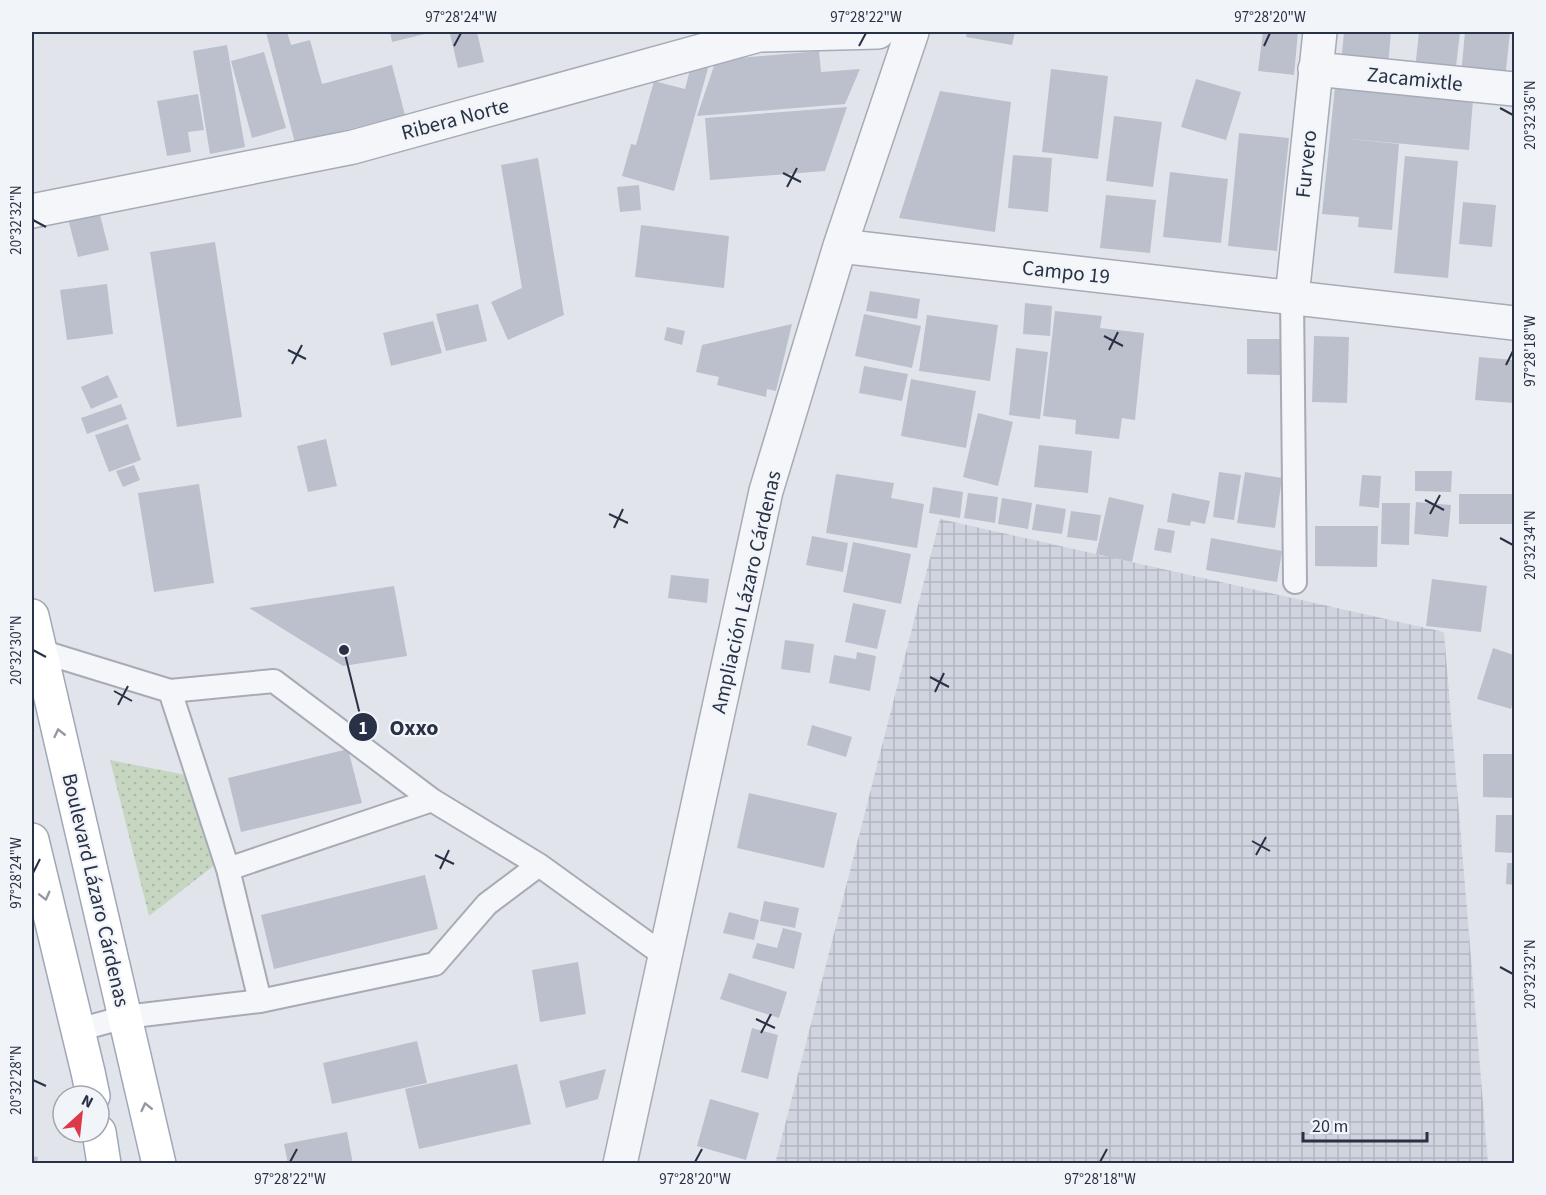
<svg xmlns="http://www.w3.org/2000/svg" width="1546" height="1195" font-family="'Source Sans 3',sans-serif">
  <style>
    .industrial { fill: url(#industrial-grid) }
    .grass { fill: url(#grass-dots) }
    .building { fill: #bbc0cc }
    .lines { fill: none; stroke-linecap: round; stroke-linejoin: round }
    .lane-casing { stroke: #a6abb6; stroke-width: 26 }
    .street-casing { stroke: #a6abb6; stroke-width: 36 }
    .primary-casing { stroke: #9fa8b8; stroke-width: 36 }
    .lane { stroke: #f5f6f9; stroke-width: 22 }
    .street { stroke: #f5f6f9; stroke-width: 33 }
    .primary { stroke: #fff; stroke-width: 33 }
    .oneway { stroke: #9498a2 }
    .ticks { fill: none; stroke: #283145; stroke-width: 2 }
    .labels { text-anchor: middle; stroke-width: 4.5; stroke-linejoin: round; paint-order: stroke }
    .street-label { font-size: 21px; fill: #283145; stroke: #f1f4f8 }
    .leader { fill: none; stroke: #283145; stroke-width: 2 }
    .callout-dot { fill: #283145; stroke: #f1f4f8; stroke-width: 2 }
    .mark-label { font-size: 18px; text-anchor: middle; font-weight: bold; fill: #fff }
    .callout-label { font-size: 22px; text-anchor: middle; font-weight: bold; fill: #283145; stroke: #f1f4f8; stroke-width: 4.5; stroke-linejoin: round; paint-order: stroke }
    .neatline { fill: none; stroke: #283145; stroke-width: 2 }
    .ticks-label { font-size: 15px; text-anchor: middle; fill: #283145 }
  </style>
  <defs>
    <pattern id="industrial-grid" width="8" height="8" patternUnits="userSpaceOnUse" patternTransform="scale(1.5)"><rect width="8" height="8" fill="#cfd4de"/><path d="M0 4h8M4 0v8" fill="none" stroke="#b2b6c0"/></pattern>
    <pattern id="grass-dots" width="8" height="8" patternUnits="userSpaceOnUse" patternTransform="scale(1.5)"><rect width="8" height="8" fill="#c6d6c1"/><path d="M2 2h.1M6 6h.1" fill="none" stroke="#aab8a7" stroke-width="1.8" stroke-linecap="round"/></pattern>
  </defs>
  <rect width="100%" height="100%" fill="#e1e5eb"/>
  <!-- industrial -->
  <path class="industrial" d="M940 519 1444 632 1488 1163 775 1164Z"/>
  <!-- grass -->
  <path class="grass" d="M110 760 191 776 216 864 149 916Z"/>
  <!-- building -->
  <path class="building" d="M266 32H287L291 45 310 40 322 84 392 65 405 115 295 143Z
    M390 32H433L392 42Z
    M462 32H477L484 62 458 68 450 34Z
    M967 32H1015L1012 45 966 37Z
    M1263 32H1298L1294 75 1258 71Z
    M1344 32H1391L1388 66 1341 63Z
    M1419 32H1460L1455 75 1415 70Z
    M1465 32H1510L1505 79 1461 75Z
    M227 45 245 147 210 154 193 51Z
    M819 51 821 72 860 69 845 104 697 116 716 60Z
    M264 52 286 128 252 138 231 61Z
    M710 61 674 191 622 176 631 144 636 145 654 81 685 89 691 66Z
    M1051 69 1108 76 1098 159 1042 152Z
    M1196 79 1241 92 1226 140 1181 127Z
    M1335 87 1473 100 1469 150 1341 138 1399 144 1392 230 1358 227 1359 217 1322 214Z
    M940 91 1011 102 995 232 899 218Z
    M198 94 204 130 188 132 191 152 167 156 157 101Z
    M847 107 825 171 710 180 705 118Z
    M1114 116 1162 122 1153 187 1106 181Z
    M1239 133 1289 138 1277 251 1228 246Z
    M1013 155 1052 158 1048 212 1008 208Z
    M1405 156 1458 161 1448 278 1394 273Z
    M538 158 564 315 508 340 491 302 522 288 501 165Z
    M1170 172 1228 179 1221 243 1163 237Z
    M639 185 641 210 620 212 617 187Z
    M1106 195 1156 200 1150 253 1100 248Z
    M1463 202 1496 205 1492 247 1459 244Z
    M99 211 109 250 78 257 68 219Z
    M641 225 729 236 724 288 635 277Z
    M215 242 242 417 177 427 150 252Z
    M107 284 113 334 67 340 60 290Z
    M870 291 920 299 917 319 866 311Z
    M1025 303 1052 306 1050 336 1023 334Z
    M478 304 487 341 446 351 436 314Z
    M1055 311 1102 316 1100 328 1144 333 1135 420 1122 418 1119 439 1075 434 1076 420 1043 416Z
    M864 314 921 326 912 368 855 356Z
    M927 315 998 325 990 381 919 371Z
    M433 321 442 353 391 366 383 333Z
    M792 324 776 391 767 389 766 397 717 385 719 377 696 372 702 345Z
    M667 327 685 331 682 345 664 340Z
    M1314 336 1349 337 1347 403 1312 402Z
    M1247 339H1283V375L1247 374Z
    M1016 348 1048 352 1040 419 1009 415Z
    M1479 357 1514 360V403L1475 400Z
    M864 366 908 374 902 401 859 393Z
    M108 375 118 397 91 409 81 387Z
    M911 379 976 391 966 448 901 436Z
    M121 404 127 419 87 434 81 418Z
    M978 413 1013 422 998 486 963 477Z
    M128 424 141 460 109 472 95 435Z
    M326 439 337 486 308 492 297 446Z
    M1039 445 1092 451 1088 493 1034 487Z
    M134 465 140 480 123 487 116 471Z
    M1415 471H1452L1451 492 1415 491Z
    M1219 472 1241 475 1234 520 1213 517Z
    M1245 472 1282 478 1275 528 1237 523Z
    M836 474 894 483 891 498 924 504 917 548 826 533Z
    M1362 475 1381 476 1379 508 1359 506Z
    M199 484 214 583 154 592 138 493Z
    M933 487 963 492 960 518 929 513Z
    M968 493 998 497 995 523 964 518Z
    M1172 493 1210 501 1205 524 1191 521 1190 526 1167 522Z
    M1459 494H1514V524H1459Z
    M1109 497 1144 505 1132 562 1096 554Z
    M1002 498 1032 503 1028 529 998 524Z
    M1416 502 1451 505 1448 537 1414 534Z
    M1382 503H1410L1409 545 1381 544Z
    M1036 504 1066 509 1062 534 1032 530Z
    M1071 511 1101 515 1097 541 1067 537Z
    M1315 526H1378L1377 567 1315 566Z
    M1158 528 1175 531 1171 553 1154 550Z
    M812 536 848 543 843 572 806 565Z
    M1211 538 1282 551 1277 582 1206 570Z
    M853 542 911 554 901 604 843 592Z
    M671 575 709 579 707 603 668 598Z
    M1432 579 1487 586 1481 632 1426 626Z
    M394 586 407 656 343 666 249 608Z
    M853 603 886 610 877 649 845 642Z
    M785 640 814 644 810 673 781 669Z
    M1493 648 1514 655V698L1511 709 1477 699Z
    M857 652 876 656 870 691 829 683 834 655 856 659Z
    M812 725 852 737 846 757 807 745Z
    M348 749 362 803 241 832 228 778Z
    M1483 754H1514V798L1483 797Z
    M749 793 837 813 824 868 737 848Z
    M1496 815H1514V853L1495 852Z
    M1507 863H1514V885L1506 884Z
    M425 875 438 929 274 969 261 915Z
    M764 901 799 908 795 928 760 921Z
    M729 912 759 920 754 940 723 933Z
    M783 928 802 933 794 969 752 958 757 943 777 948Z
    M578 962 586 1014 540 1022 532 970Z
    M729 973 787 992 779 1018 720 999Z
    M752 1028 778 1035 768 1079 741 1072Z
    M417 1041 427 1083 332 1104 323 1063Z
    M517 1064 531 1124 419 1149 405 1089Z
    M606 1069 598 1099 566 1108 559 1081Z
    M710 1099 759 1113 746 1160 697 1146Z
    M347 1132 353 1164H288L284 1144Z
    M32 1156 38 1157 37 1164H32Z"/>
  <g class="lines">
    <defs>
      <path id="lane" d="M1292 297 1295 582
        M32 652 40 651 170 691 228 869 260 1001 125 1017 78 1030
        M170 691 274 681 432 800 539 865 665 956
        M228 869 432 800
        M260 1001 435 964 487 904 539 865"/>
      <path id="street" d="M1315 69 1514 89
        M32 211 353 147 759 35 878 32
        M840 246 1514 323
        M1292 297 1320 32
        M620 1164 766 491 840 246 912 32"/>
      <path id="primary" d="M32 616 159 1164
        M32 840 88 1072 93 1096
        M99 1132 104 1164"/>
    </defs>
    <!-- lane casing -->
    <use href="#lane" class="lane-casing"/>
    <!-- street casing -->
    <use href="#street" class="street-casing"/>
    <!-- primary casing -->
    <use href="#primary" class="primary-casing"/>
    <!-- lane -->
    <use href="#lane" class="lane"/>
    <!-- street -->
    <use href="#street" class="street"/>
    <!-- primary -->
    <use href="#primary" class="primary"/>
  </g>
  <!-- one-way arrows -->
  <defs><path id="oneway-chevron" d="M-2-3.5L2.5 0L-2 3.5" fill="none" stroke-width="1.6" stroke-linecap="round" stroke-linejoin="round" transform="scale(1.5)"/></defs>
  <g class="oneway">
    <use href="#oneway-chevron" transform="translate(59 733) rotate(-103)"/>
    <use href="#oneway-chevron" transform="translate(45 896) rotate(76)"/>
    <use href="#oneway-chevron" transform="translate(146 1107) rotate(-103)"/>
  </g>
  <!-- ticks -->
  <path class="ticks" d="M454 46 461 33M859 46 866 33M1264 46 1270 33M1500 108 1513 115M783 173 801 182M787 187 797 168M33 220 46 227M1104 336 1123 346M288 350 306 359M1109 350 1118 332M292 364 302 345M1506 365 1513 351M1425 500 1444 510M609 514 628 523M1430 514 1440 495M614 528 623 509M1500 538 1513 545M33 650 46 657M930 677 949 687M114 691 132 701M935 692 944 673M118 705 128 686M1252 841 1270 851M435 855 454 864M1256 855 1266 837M440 869 449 850M33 873 40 859M1500 967 1513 974M756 1019 775 1028M761 1033 771 1014M33 1080 46 1086M290 1162 297 1149M695 1162 702 1149M1100 1162 1107 1149"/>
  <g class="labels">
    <!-- street labels -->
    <g class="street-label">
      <text transform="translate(1415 79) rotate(6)" y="7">Zacamixtle</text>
      <text transform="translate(455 119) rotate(-15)" y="7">Ribera Norte</text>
      <text transform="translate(1306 164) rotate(-84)" y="7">Furvero</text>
      <text transform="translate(1066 272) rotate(6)" y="7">Campo 19</text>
      <text transform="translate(746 592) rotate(-77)" y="7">Ampliación Lázaro Cárdenas</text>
      <text transform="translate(96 890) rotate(77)" y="7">Boulevard Lázaro Cárdenas</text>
    </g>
  </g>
  <!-- callouts -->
  <path class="leader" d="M344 650L363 727"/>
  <g class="callout-dot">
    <circle cx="344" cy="650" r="6"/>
    <circle cx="363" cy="727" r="15"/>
  </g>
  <g class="mark-label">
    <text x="363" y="734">1</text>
  </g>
  <g class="callout-label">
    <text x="414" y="735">Oxxo</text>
  </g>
  <!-- border -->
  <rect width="1546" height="1195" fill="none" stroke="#f1f4f8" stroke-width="66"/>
  <!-- north arrow -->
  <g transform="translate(81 1114) rotate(27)"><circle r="28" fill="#f1f4f8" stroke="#a1a6b0" stroke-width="1.5"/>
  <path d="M0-4.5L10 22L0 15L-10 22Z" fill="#dc3a4b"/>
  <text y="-9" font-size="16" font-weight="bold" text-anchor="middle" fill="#283145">N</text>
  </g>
  <!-- scale -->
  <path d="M1303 1132v9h124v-9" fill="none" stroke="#283145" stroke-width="3"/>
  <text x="1312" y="1132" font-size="18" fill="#283145" stroke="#f1f4f8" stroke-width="4.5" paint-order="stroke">20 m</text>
  <rect x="33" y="33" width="1480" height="1129" class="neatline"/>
  <g class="ticks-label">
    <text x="461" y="22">97°28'24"W</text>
    <text x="866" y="22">97°28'22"W</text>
    <text x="1270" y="22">97°28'20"W</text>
    <text transform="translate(1530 115) rotate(-90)" y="5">20°32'36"N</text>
    <text transform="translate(16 220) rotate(-90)" y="5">20°32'32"N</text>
    <text transform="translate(1530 351) rotate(-90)" y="5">97°28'18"W</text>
    <text transform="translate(1530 545) rotate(-90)" y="5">20°32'34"N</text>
    <text transform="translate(16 650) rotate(-90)" y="5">20°32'30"N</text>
    <text transform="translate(16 873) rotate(-90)" y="5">97°28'24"W</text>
    <text transform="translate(1530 974) rotate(-90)" y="5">20°32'32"N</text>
    <text transform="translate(16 1080) rotate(-90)" y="5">20°32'28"N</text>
    <text x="290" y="1184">97°28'22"W</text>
    <text x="695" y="1184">97°28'20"W</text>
    <text x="1100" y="1184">97°28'18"W</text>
  </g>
</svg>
